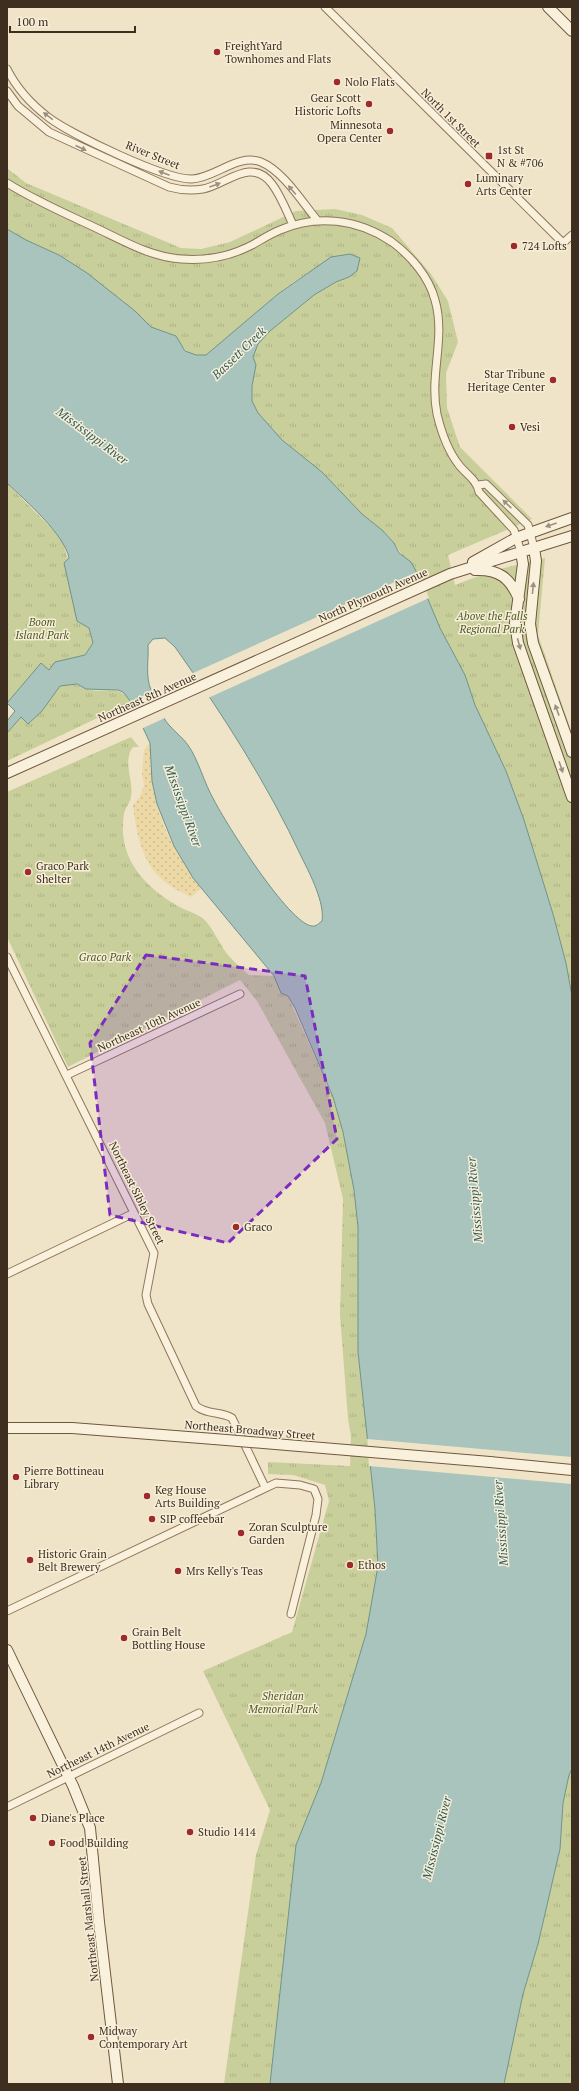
<svg xmlns="http://www.w3.org/2000/svg" width="579" height="2091" font-family="'PT Serif',serif">
  <style>
    .sand { fill: url(#sand-dots) }
    .park { fill: url(#park-tufts) }
    .garden { fill: #c9cf9b }
    .water { fill: #a9c4bc; stroke: #6f938a; fill-rule: evenodd }
    .pier { fill: #f0e4c8 }
    .lines { fill: none; stroke-linecap: round; stroke-linejoin: round }
    .street-casing { stroke: #8d765c; stroke-width: 9 }
    .secondary-casing { stroke: #6f573f; stroke-width: 12 }
    .street { stroke: #faf1dc; stroke-width: 7 }
    .secondary { stroke: #faf1dc; stroke-width: 10 }
    .secondary-bridge-casing { stroke: #6f573f; stroke-width: 12; stroke-linecap: butt }
    .secondary-bridge { stroke: #faf1dc; stroke-width: 10 }
    .oneway { fill: #9c907e }
    .marked { fill: #7b2cbf; fill-opacity: 0.2; stroke: #7b2cbf; stroke-width: 3; stroke-dasharray: 8 5; stroke-linejoin: round }
    .poi-dot { fill: #9e2a2b; stroke: #f7eed8; stroke-width: 1.5 }
    .labels { text-anchor: middle; stroke-width: 3; stroke-linejoin: round; paint-order: stroke }
    .poi-label { font-size: 11px; fill: #3d2e20; stroke: #f7eed8; text-anchor: start }
    .street-label { font-size: 11px; fill: #3d2e20; stroke: #f7eed8 }
    .park-label { font-size: 11px; font-style: italic; fill: #4d5a26; stroke: #f7eed8 }
    .water-label { font-size: 12px; font-style: italic; fill: #2f5d5a; stroke: #f7eed8 }
  </style>
  <defs>
    <pattern id="sand-dots" width="8" height="8" patternUnits="userSpaceOnUse"><rect width="8" height="8" fill="#ecd9a5"/><path d="M2 2h.1M6 6h.1" fill="none" stroke="#cbbb8e" stroke-width="1.8" stroke-linecap="round"/></pattern>
    <pattern id="park-tufts" width="24" height="20" patternUnits="userSpaceOnUse"><rect width="24" height="20" fill="#c9cf9b"/><path d="M3 7l-1-3M5 7V3M7 7l1-3M15 17l-1-3M17 17v-4M19 17l1-3" fill="none" stroke="#aeb285"/></pattern>
  </defs>
  <rect width="100%" height="100%" fill="#f0e4c8"/>
  <!-- sand -->
  <path class="sand" d="M150 743C150 756 150 768 152 780 156 819 178 859 202 888L191 897C184 893 176 890 169 885 143 868 136 834 133 805L139 798 144 786 142 774 144 750Z"/>
  <!-- park -->
  <path class="park" d="M7 168 26 183 181 248 201 249 230 242 296 211 335 209 362 215 392 228 431 274 448 301 458 342 446 373 447 408 460 447 532 519 448 555 455 585 492 571 545 558 538 635 572 733V996L566 963 553 914 524 820 506 771 475 705 465 675 440 628 411 562 404 558 394 543 382 530 362 514 322 472 282 440 258 413 252 401 253 357 258 344 270 331 314 295 336 282 349 277 318 267C298 278 277 293 261 309 250 319 219 351 207 355 191 361 182 347 176 336L151 327 135 311 87 273 59 255 26 240 7 229Z
    M7 483 55 532 63 543 93 643 85 655 49 670 41 664 7 703Z
    M70 684C79 684 84 689 91 690 110 693 118 684 131 702L7 761V733L21 717 28 724 42 711 60 686Z
    M131 737 139 747H133C122 761 134 781 131 797 130 803 125 808 124 814 117 856 142 885 176 905 184 910 193 912 201 917 211 923 220 946 229 956 235 963 242 969 249 975L274 976 281 993 288 996 333 1097 343 1132 354 1190 358 1227V1352L375 1509 378 1566 366 1634 321 1783 296 1845 270 2084H224L256 1855 270 1810 203 1671 292 1632 329 1501 325 1485 293 1475 268 1474V1462L350 1466 351 1436 348 1419 340 1315 343 1199 325 1123 257 1001 240 980 68 1067 7 937V792Z
    M572 1769V2084H504L523 1994 538 1944 560 1849 563 1803 569 1774Z"/>
  <!-- garden -->
  <path class="garden" d="M289 1683 296 1699 283 1706 275 1690Z"/>
  <!-- water -->
  <path class="water" d="M7 229 26 240 59 255 87 273 135 311 151 327 176 336 185 351 196 355H206L278 294 331 257 350 254 360 258 357 271 349 277 336 282 314 295 270 331 258 344 253 357 256 365 252 386V401L258 413 282 440 322 472 362 514 382 530 394 543 399 553 411 562 417 573 440 628 465 675 475 705 506 771 524 820 553 914 566 963 572 996V1769L569 1775 563 1803 560 1849 538 1944 523 1994 504 2084H270L296 1845 321 1783 366 1634 378 1566 375 1509 358 1352V1227L354 1190 343 1132 333 1097 295 1008 288 996 281 993 274 976 193 878 174 846 157 804 152 781 150 743 131 702 123 692 118 690 86 689 77 684 60 686 42 711 28 724 21 717 7 733V721L15 711 7 703 41 663 49 670 55 662 85 655 93 643 89 628 77 621 64 563 69 558C65 535 24 499 7 483ZM165 638 175 647C223 715 267 783 302 858 310 874 325 903 322 921 319 923 316 927 312 926 289 924 225 822 214 800 204 783 199 761 188 745 183 738 175 732 169 725 161 716 155 701 151 690 145 675 149 660 148 645L153 639Z"/>
  <!-- pier -->
  <path class="pier" d="M419 571 429 598 208 698 191 674Z
    M154 691 167 717 141 729 129 702Z
    M367 1439 572 1457V1484L369 1466Z"/>
  <g class="lines">
    <defs>
      <path id="street" d="M325 7 563 243 572 235
        M7 69C17 89 31 104 48 117 70 134 166 180 192 179 215 178 238 153 261 162 283 171 302 202 317 220
        M7 91 18 106 49 132 169 187C180 190 191 191 203 189 226 185 251 156 272 184 281 196 287 212 293 225
        M7 183C34 200 64 213 94 227 122 240 150 257 181 259 206 261 231 256 252 245 261 240 270 234 280 230 317 214 358 219 392 242 411 256 429 277 435 300 446 338 429 375 437 414 441 431 448 451 459 465 466 474 477 480 479 492L514 530 521 552
        M478 485 486 484 528 525 534 548
        M7 957 154 1253 146 1295 148 1304 196 1406C207 1415 220 1411 232 1418L265 1487
        M67 1075 240 994
        M7 1274 134 1213
        M7 1611 276 1483 300 1485 314 1489 318 1499 316 1515 291 1614
        M7 1807 199 1713"/>
      <path id="secondary" d="M548 7 572 31
        M534 548 536 561 530 624 533 643 572 752
        M521 552 523 564 515 623 518 643 572 797
        M473 562 516 538 572 518
        M475 570C499 569 510 578 519 599
        M7 773 450 574 572 536
        M7 1428H72L214 1439
        M490 1462 572 1470
        M7 1650 73 1786 90 1828 99 1922 118 2084"/>
    </defs>
    <!-- street casing -->
    <use href="#street" class="street-casing"/>
    <!-- secondary casing -->
    <use href="#secondary" class="secondary-casing"/>
    <!-- street -->
    <use href="#street" class="street"/>
    <!-- secondary -->
    <use href="#secondary" class="secondary"/>
    <defs>
      <path id="secondary-bridge" d="M214 1439 490 1462"/>
    </defs>
    <!-- secondary-bridge casing -->
    <use href="#secondary-bridge" class="secondary-bridge-casing"/>
    <!-- secondary-bridge -->
    <use href="#secondary-bridge" class="secondary-bridge"/>
  </g>
  <!-- one-way arrows -->
  <defs><path id="oneway-solid" d="M-6-.8H1V-3.2L6.5 0L1 3.2V.8H-6Z"/></defs>
  <g class="oneway">
    <use href="#oneway-solid" transform="translate(48 116) rotate(-143)"/>
    <use href="#oneway-solid" transform="translate(81 148) rotate(25)"/>
    <use href="#oneway-solid" transform="translate(164 173) rotate(-159)"/>
    <use href="#oneway-solid" transform="translate(215 185) rotate(-20)"/>
    <use href="#oneway-solid" transform="translate(292 190) rotate(-130)"/>
    <use href="#oneway-solid" transform="translate(507 504) rotate(-136)"/>
    <use href="#oneway-solid" transform="translate(551 525) rotate(161)"/>
    <use href="#oneway-solid" transform="translate(533 588) rotate(-84)"/>
    <use href="#oneway-solid" transform="translate(519 644) rotate(75)"/>
    <use href="#oneway-solid" transform="translate(557 710) rotate(-110)"/>
    <use href="#oneway-solid" transform="translate(561 767) rotate(71)"/>
  </g>
  <!-- marked area -->
  <path class="marked" d="M146 955 305 976 337 1139 228 1243 110 1215 90 1043Z"/>
  <!-- markers -->
  <g class="poi-dot">
    <circle cx="217" cy="52" r="4"/>
    <circle cx="337" cy="82" r="4"/>
    <circle cx="369" cy="104" r="4"/>
    <circle cx="390" cy="131" r="4"/>
    <rect x="485" y="152" width="8" height="8" rx="2"/>
    <circle cx="468" cy="184" r="4"/>
    <circle cx="514" cy="246" r="4"/>
    <circle cx="553" cy="380" r="4"/>
    <circle cx="512" cy="427" r="4"/>
    <circle cx="28" cy="872" r="4"/>
    <circle cx="236" cy="1227" r="4"/>
    <circle cx="16" cy="1477" r="4"/>
    <circle cx="147" cy="1496" r="4"/>
    <circle cx="152" cy="1519" r="4"/>
    <circle cx="241" cy="1533" r="4"/>
    <circle cx="30" cy="1560" r="4"/>
    <circle cx="350" cy="1565" r="4"/>
    <circle cx="178" cy="1571" r="4"/>
    <circle cx="124" cy="1638" r="4"/>
    <circle cx="33" cy="1818" r="4"/>
    <circle cx="190" cy="1832" r="4"/>
    <circle cx="52" cy="1843" r="4"/>
    <circle cx="91" cy="2037" r="4"/>
  </g>
  <g class="labels">
    <!-- poi labels -->
    <g class="poi-label">
      <text x="225" y="50">FreightYard<tspan x="225" dy="13">Townhomes and Flats</tspan></text>
      <text x="345" y="86">Nolo Flats</text>
      <text x="361" y="102" text-anchor="end">Gear Scott<tspan x="361" dy="13">Historic Lofts</tspan></text>
      <text x="382" y="129" text-anchor="end">Minnesota<tspan x="382" dy="13">Opera Center</tspan></text>
      <text x="497" y="154">1st St<tspan x="497" dy="13">N &amp; #706</tspan></text>
      <text x="476" y="182">Luminary<tspan x="476" dy="13">Arts Center</tspan></text>
      <text x="522" y="250">724 Lofts</text>
      <text x="545" y="378" text-anchor="end">Star Tribune<tspan x="545" dy="13">Heritage Center</tspan></text>
      <text x="520" y="431">Vesi</text>
      <text x="36" y="870">Graco Park<tspan x="36" dy="13">Shelter</tspan></text>
      <text x="244" y="1231">Graco</text>
      <text x="24" y="1475">Pierre Bottineau<tspan x="24" dy="13">Library</tspan></text>
      <text x="155" y="1494">Keg House<tspan x="155" dy="13">Arts Building</tspan></text>
      <text x="160" y="1523">SIP coffeebar</text>
      <text x="249" y="1531">Zoran Sculpture<tspan x="249" dy="13">Garden</tspan></text>
      <text x="38" y="1558">Historic Grain<tspan x="38" dy="13">Belt Brewery</tspan></text>
      <text x="358" y="1569">Ethos</text>
      <text x="186" y="1575">Mrs Kelly's Teas</text>
      <text x="132" y="1636">Grain Belt<tspan x="132" dy="13">Bottling House</tspan></text>
      <text x="41" y="1822">Diane's Place</text>
      <text x="198" y="1836">Studio 1414</text>
      <text x="60" y="1847">Food Building</text>
      <text x="99" y="2035">Midway<tspan x="99" dy="13">Contemporary Art</tspan></text>
    </g>
    <!-- street labels -->
    <g class="street-label">
      <text transform="translate(451 118) rotate(45)" y="4">North 1st Street</text>
      <text transform="translate(153 155) rotate(22)" y="4">River Street</text>
      <text transform="translate(373 595) rotate(-24)" y="4">North Plymouth Avenue</text>
      <text transform="translate(147 697) rotate(-24)" y="4">Northeast 8th Avenue</text>
      <text transform="translate(149 1025) rotate(-25)" y="4">Northeast 10th Avenue</text>
      <text transform="translate(137 1193) rotate(64)" y="4">Northeast Sibley Street</text>
      <text transform="translate(250 1430) rotate(5)" y="4">Northeast Broadway Street</text>
      <text transform="translate(98 1750) rotate(-26)" y="4">Northeast 14th Avenue</text>
      <text transform="translate(88 1919) rotate(-96)" y="4">Northeast Marshall Street</text>
    </g>
    <!-- park labels -->
    <g class="park-label">
      <text x="492" y="620">Above the Falls<tspan x="492" dy="13">Regional Park</tspan></text>
      <text x="42" y="626">Boom<tspan x="42" dy="13">Island Park</tspan></text>
      <text x="105" y="961">Graco Park</text>
      <text x="283" y="1700">Sheridan<tspan x="283" dy="13">Memorial Park</tspan></text>
    </g>
    <!-- water labels -->
    <g class="water-label">
      <text transform="translate(239 353) rotate(-44)" y="4">Bassett Creek</text>
      <text transform="translate(92 436) rotate(37)" y="4">Mississippi River</text>
      <text transform="translate(183 806) rotate(70)" y="4">Mississippi River</text>
      <text transform="translate(475 1200) rotate(-95)" y="4">Mississippi River</text>
      <text transform="translate(501 1523) rotate(-94)" y="4">Mississippi River</text>
      <text transform="translate(437 1838) rotate(-76)" y="4">Mississippi River</text>
    </g>
  </g>
  <!-- border -->
  <rect width="579" height="2091" fill="none" stroke="#3d2e20" stroke-width="16"/>
  <!-- scale -->
  <path d="M10 26v6h125v-6" fill="none" stroke="#3d2e20" stroke-width="2"/>
  <text x="16" y="26" font-size="12" fill="#3d2e20" stroke="#f7eed8" stroke-width="3" paint-order="stroke">100 m</text>
</svg>
